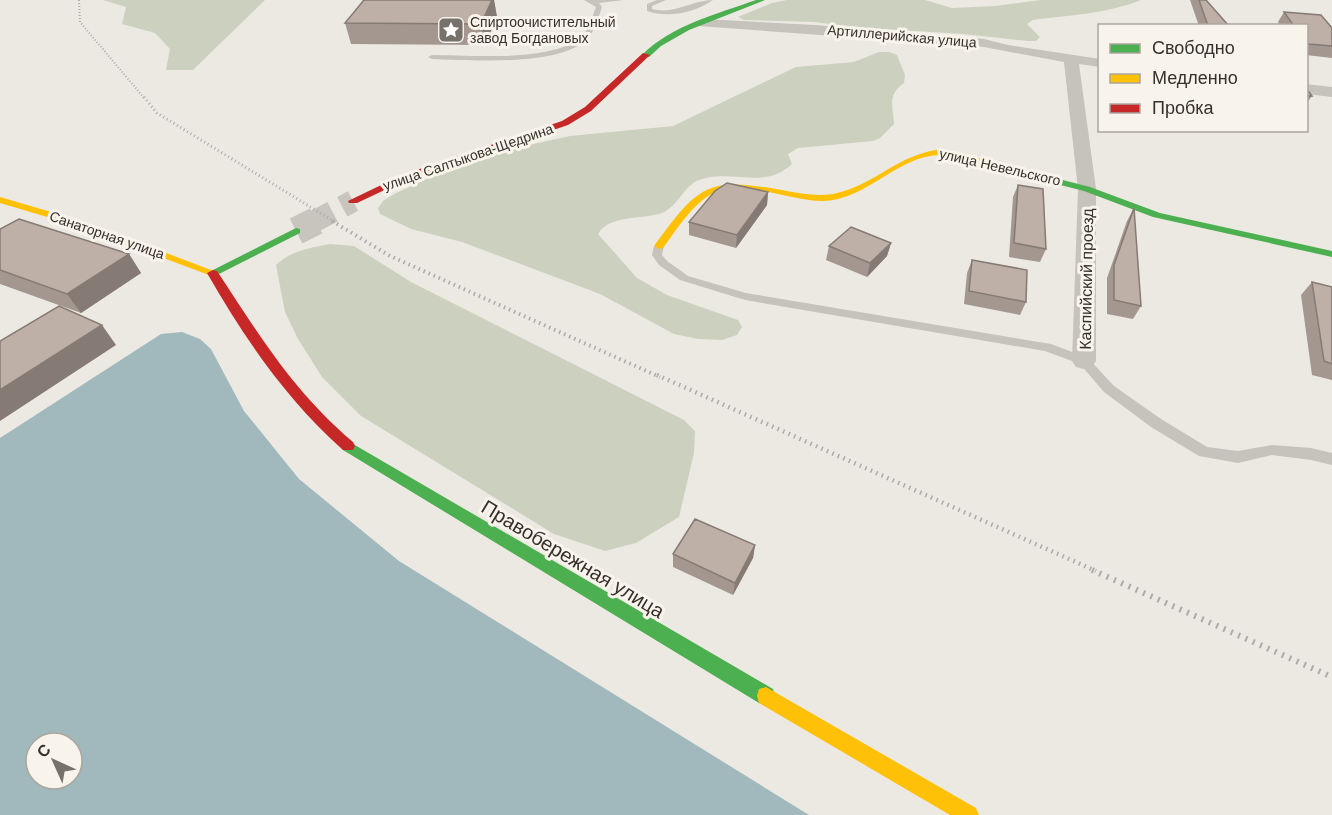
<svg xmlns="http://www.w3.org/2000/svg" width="1332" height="815" font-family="Helvetica,sans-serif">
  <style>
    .green { fill: #ccd1bf }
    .water { fill: #a1b9bc; fill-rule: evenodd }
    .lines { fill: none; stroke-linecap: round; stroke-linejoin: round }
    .secondary-tunnel-far1 { stroke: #c8c4be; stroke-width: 22; stroke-dasharray: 22 11; stroke-linecap: butt }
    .secondary-tunnel { stroke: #c8c4be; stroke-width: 28; stroke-dasharray: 28 14; stroke-linecap: butt }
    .lane { fill: #c6c2bc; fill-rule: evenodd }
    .street { fill: #c6c2bc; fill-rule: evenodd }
    .fast { fill: #4caf50; fill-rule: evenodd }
    .slow { fill: #ffc107; fill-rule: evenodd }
    .jam { fill: #c62828; fill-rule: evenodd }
    .rail-far4 { stroke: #aeaaa6; stroke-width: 2; stroke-dasharray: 1 2; stroke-linecap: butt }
    .rail-far3 { stroke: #aeaaa6; stroke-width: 3; stroke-dasharray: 1 3; stroke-linecap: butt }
    .rail-far2 { stroke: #aeaaa6; stroke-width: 4; stroke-dasharray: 1.5 4; stroke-linecap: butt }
    .rail-far1 { stroke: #aeaaa6; stroke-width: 4.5; stroke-dasharray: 1.5 4.5; stroke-linecap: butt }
    .rail { stroke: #aeaaa6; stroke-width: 6; stroke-dasharray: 2 6; stroke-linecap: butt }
    .wall { fill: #a3978f }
    .shaded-wall { fill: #857b74 }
    .building { fill: #beb0a6; stroke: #857b74; stroke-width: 1.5 }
    .labels { text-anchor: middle; stroke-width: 6; stroke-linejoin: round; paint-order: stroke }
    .far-poi-label { font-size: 14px; fill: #36302a; stroke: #f8f4eb; text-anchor: start }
    .far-street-label { font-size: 14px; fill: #36302a; stroke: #f8f4eb }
    .street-label { font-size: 16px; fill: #36302a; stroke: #f8f4eb }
    .near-street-label { font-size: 20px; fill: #36302a; stroke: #f8f4eb }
  </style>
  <rect width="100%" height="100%" fill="#ece9e3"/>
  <!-- green -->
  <path class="green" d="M103 0H265L193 70H166L170 49 155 33 122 24 126 7Z
    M787 0H925L952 8 995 6 1041 0H1141C1107 14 1069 15 1033 20L1027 24 1040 37 1036 41H1028L964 34 865 28 814 22 744 20 738 17 772 3Z
    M879 52H889L897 55 905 75 904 83C887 95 893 105 894 124L880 138 873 141 798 148 788 154 792 164C763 191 731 168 699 180 683 186 679 206 662 213 642 220 610 214 598 234L637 278 667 295 738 320 742 327 737 335 722 340 698 339 674 334 600 294 462 242 411 229 380 214 378 208 383 201 396 193 445 171 520 147 570 136 673 126 796 67 854 62Z
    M330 244 354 246 411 282 684 420 695 431 694 453 679 517 636 543 605 551 554 534 361 416 322 377 298 339 285 312 276 265C290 251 310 248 330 244Z"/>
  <!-- water -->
  <path class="water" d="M182 332 200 339 211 349 244 411 299 479 399 561 809 815H0V438L161 334ZM36 743H72V779H36Z"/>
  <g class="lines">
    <!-- secondary-tunnel-far1 -->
    <path class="secondary-tunnel-far1" d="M313 222 353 201"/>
    <!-- secondary-tunnel -->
    <path class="secondary-tunnel" d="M296 231 316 221"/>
    <!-- lane -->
    <path class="lane" d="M584 0H624L599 3 602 7C598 18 595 32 586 40 556 67 471 60 432 59L428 57 432 55C469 55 554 63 582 36 589 29 592 17 596 7Z
      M657 0H666L652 6V9C675 15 692 0 713 0 694 13 669 18 647 11V4Z
      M659 243 664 246 662 255 667 261 688 276 746 293 1051 344 1088 358 1114 386 1161 419 1207 447 1238 451 1272 445 1311 448 1332 453V465L1311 460 1272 455 1238 463 1199 456 1151 427 1104 392 1080 364 1045 351 745 300 680 280 659 265 652 255 654 246Z"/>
    <!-- street -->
    <path class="street" d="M703 19 815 25 984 39 1008 45 1100 59V67L1079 64 1096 189V361L1092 367 1084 369 1076 367 1072 361 1078 189 1064 62 984 47 698 26 696 23Z
      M1306 84 1332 87V97L1306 94Z"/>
    <!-- fast -->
    <path class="fast" d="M756 0H765L689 30 661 46 649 57 642 55C672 25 717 14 756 0Z
      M1000 164 1090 187 1160 213 1332 251V257L1153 217 1084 191 997 169V165Z
      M296 228 300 229V233L217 275 213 276 207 273Z
      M348 441 773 689 775 696 773 703 766 705 759 703 343 450 341 446 343 442Z"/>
    <!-- slow -->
    <path class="slow" d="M942 149 967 154 1005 167 1000 170C981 165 962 155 942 155 899 154 869 199 824 201 795 202 746 181 720 190 695 199 678 228 663 248L659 249 654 246C701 181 709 177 787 191 804 194 821 197 837 193 876 184 898 154 942 149Z
      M0 197 82 221 219 273 213 276 209 275 74 225 0 203Z
      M766 687 976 808 979 815H950L759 703 757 696 759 689Z"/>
    <!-- jam -->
    <path class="jam" d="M643 53 650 55 591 111 568 125 408 179 357 203H349L348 201 402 175 562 121 585 107Z
      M213 270 217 271C260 336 292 390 353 442L355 446 353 450H343C286 399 245 339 207 273Z"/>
    <!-- rail-far4 -->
    <path class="rail-far4" d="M79 0 80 22 145 99"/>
    <!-- rail-far3 -->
    <path class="rail-far3" d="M144 97 157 113 335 222"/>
    <!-- rail-far2 -->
    <path class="rail-far2" d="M332 221 390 256 660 377"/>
    <!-- rail-far1 -->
    <path class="rail-far1" d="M657 375 1096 571"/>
    <!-- rail -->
    <path class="rail" d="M1092 570 1332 677"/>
  </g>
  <!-- wall -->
  <path class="wall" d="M362 0H494L497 17 485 45 351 44 345 23 363 1Z
    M1190 0H1206L1229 26H1199Z
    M1284 12 1332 28V58L1306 55V26H1280L1278 22Z
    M1306 88 1312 96 1306 104Z
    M1018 185 1046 249 1040 262 1009 257 1013 197Z
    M768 192 767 205 736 248 689 235V222Z
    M1134 208 1141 306 1133 319 1107 314V278L1127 221Z
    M0 229 129 254 141 273 81 313 0 284Z
    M891 243 887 256 867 277 826 260 829 246Z
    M972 260 1026 302 1020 315 964 304 967 273Z
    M1312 282 1332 287V380L1312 375 1301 295Z
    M755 545 753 558 733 595 673 567V554Z"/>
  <!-- shaded-wall -->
  <path class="shaded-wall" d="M492 0H494L497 17 485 45 481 24Z
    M768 192 767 205 736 248 737 235Z
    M891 243 887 256 867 277 870 263Z
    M129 254 141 273 81 313 67 294Z
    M102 325 116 345 0 421V390Z
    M755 545 753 558 733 595 735 583Z"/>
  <!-- building -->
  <path class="building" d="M364 0H492L481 24 345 23Z
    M1199 0H1206L1229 26H1208Z
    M1284 12 1321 15 1332 28V46L1308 44 1306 41V26H1294Z
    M1306 88 1312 96H1306Z
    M727 183 768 192 737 235 689 222 715 191Z
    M1018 185 1043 189 1046 249 1014 243Z
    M1134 208 1141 306 1114 300V265Z
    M19 219 129 254 67 294 0 270V229Z
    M851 227 891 243 870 263 829 246Z
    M972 260 1027 270 1026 302 969 291Z
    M1312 282 1332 287V364L1324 361Z
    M59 306 102 325 0 390V341Z
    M695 519 755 545 735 583 673 554Z"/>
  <!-- icons -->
  <defs>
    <symbol id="sight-square" viewBox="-11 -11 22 22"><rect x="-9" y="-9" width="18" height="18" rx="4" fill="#76716b" stroke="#f8f4eb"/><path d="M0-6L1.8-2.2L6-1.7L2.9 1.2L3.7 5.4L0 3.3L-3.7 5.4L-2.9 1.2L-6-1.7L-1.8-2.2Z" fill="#fff"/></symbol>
  </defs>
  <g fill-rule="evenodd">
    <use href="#sight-square" x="436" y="15" width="30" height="30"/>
  </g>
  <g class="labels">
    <!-- far-poi labels -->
    <g class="far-poi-label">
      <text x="470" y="27">Спиртоочистительный<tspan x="470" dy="16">завод Богдановых</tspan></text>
    </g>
    <!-- far-street labels -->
    <g class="far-street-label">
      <text transform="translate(902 36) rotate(5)" y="5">Артиллерийская улица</text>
      <text transform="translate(468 157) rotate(-19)" y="5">улица Салтыкова-Щедрина</text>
      <text transform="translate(1000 167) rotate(13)" y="5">улица Невельского</text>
      <text transform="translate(107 235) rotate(19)" y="5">Санаторная улица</text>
    </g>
    <!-- street labels -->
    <g class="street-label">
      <text transform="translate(1086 279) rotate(-89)" y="6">Каспийский проезд</text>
    </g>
    <!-- near-street labels -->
    <g class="near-street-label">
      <text transform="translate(573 559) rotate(31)" y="7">Правобережная улица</text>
    </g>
  </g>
  <!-- legend -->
  <rect x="1098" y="24" width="210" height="108" fill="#f8f4eb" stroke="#aaa69e" stroke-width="1.5"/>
  <rect x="1110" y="44" width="30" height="9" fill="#4caf50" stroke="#aaa69e" stroke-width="1.5"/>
  <text x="1152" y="54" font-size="18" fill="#36302a">Свободно</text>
  <rect x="1110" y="74" width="30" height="9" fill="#ffc107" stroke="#aaa69e" stroke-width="1.5"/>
  <text x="1152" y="84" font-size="18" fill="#36302a">Медленно</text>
  <rect x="1110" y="104" width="30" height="9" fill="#c62828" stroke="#aaa69e" stroke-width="1.5"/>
  <text x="1152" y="114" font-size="18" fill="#36302a">Пробка</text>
  <!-- north arrow -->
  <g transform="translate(54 761) rotate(315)"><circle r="28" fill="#f8f4eb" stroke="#aaa69e" stroke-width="1.5"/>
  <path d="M0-4.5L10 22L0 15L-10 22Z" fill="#76716b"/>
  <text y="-9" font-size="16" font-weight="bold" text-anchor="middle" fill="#36302a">С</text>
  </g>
</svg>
